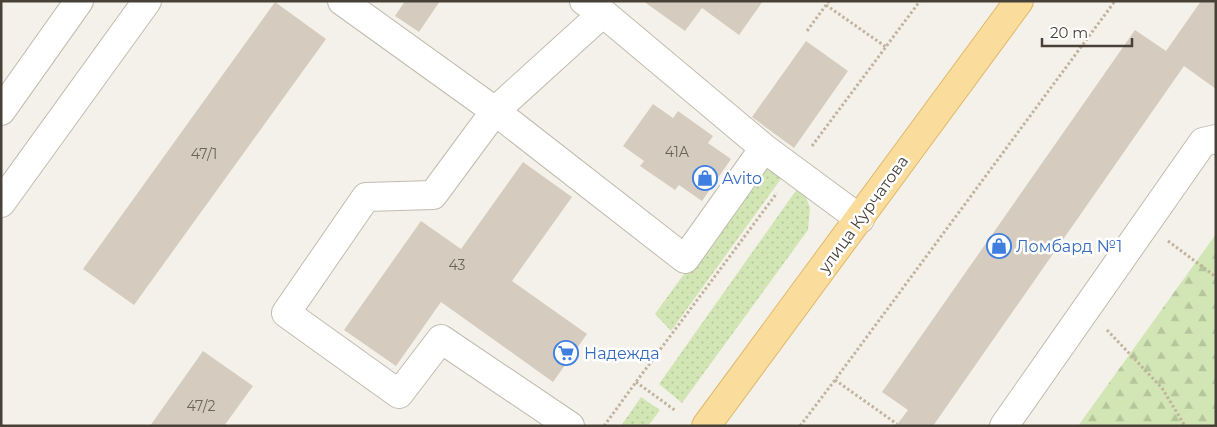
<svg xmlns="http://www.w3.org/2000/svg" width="1217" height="427" font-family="Montserrat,sans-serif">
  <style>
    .grass { fill: url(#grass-dots) }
    .forest { fill: url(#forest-firs) }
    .building { fill: #d5ccbf }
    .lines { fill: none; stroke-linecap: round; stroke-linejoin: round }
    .minor-casing { stroke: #c2bbaf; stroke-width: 30 }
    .major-casing { stroke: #dfb96c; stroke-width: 30 }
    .path { stroke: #c1b39e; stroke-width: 3; stroke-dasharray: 2.5 2.5; stroke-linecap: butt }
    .minor { stroke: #fff; stroke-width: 28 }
    .major { stroke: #fadc9c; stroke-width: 28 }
    .labels { text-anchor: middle; stroke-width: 5; stroke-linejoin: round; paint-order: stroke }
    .number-label { font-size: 14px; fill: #6b645a }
    .shop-label { font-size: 16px; fill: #366cbe; stroke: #fff; text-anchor: start }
    .street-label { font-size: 16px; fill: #484138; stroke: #fff }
  </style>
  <defs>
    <pattern id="grass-dots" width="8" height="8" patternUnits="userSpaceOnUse" patternTransform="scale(1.25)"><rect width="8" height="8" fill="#d1e6b4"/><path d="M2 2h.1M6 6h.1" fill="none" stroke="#b5c69c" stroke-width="1.8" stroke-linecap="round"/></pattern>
    <pattern id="forest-firs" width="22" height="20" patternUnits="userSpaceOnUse" patternTransform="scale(1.25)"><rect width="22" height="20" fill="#d1e6b4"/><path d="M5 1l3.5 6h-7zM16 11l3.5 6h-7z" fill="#b5c69c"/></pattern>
  </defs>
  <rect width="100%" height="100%" fill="#f4f1ea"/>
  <!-- grass -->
  <path class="grass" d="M764 164 783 176 671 331 655 314Z
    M797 189 806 197 810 208 808 230 682 403 659 384Z
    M641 397 660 410 648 426H621Z"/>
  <!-- forest -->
  <path class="forest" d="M1216 234V426H1078Z"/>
  <!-- building -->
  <path class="building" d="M405 1H440L419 32 395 16Z
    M643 1H763L739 35 702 8 685 31Z
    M1201 1H1216V89L1184 66 933 426H896L908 410 882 392 1135 30 1166 51Z
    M275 2 326 39 134 305 83 269Z
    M806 41 848 71 794 148 752 117Z
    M653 104 673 118 678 111 713 136 708 143 731 159 702 201 679 185 675 190 640 166 644 161 623 146Z
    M523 162 572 197 512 281 587 334 553 382 441 302 396 366 344 330 421 221 461 249Z
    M203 351 253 386 224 426H150Z"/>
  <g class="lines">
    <defs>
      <path id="minor" d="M342 1 495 111 433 195 366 197 286 313 399 394 441 339 570 426
        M584 1 603 13 764 148 860 219
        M603 13 495 111 685 259 764 148
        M1 111 79 1
        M1 203 147 1
        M1004 426 1203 142 1216 139"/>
      <path id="major" d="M706 426 1019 1"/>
    </defs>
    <!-- minor casing -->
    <use href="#minor" class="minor-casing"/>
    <!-- major casing -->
    <use href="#major" class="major-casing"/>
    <!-- path -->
    <path class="path" d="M829 1 826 5 886 47
      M807 31 826 5
      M812 146 920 1
      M1168 241 1216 277
      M1107 330 1162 388 1185 426
      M835 380 897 424
      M636 382 676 411
      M604 426 636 382 777 193
      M800 426 835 380 1115 1"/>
    <!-- minor -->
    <use href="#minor" class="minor"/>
    <!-- major -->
    <use href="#major" class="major"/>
  </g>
  <!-- icons -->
  <defs>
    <symbol id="shop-ring" viewBox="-11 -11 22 22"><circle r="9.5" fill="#fff" stroke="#3f7fe0" stroke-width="1.5"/><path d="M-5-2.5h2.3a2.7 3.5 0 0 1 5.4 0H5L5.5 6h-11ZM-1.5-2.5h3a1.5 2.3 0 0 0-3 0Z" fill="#3f7fe0"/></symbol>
    <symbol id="supermarket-ring" viewBox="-11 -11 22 22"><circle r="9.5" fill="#fff" stroke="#3f7fe0" stroke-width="1.5"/><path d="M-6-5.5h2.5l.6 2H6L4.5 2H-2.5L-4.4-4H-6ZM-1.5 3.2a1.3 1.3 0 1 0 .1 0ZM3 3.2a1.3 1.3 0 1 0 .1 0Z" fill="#3f7fe0"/></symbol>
  </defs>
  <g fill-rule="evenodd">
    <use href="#shop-ring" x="691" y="164" width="28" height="28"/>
    <use href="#shop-ring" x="985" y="232" width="28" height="28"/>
    <use href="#supermarket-ring" x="552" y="339" width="28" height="28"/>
  </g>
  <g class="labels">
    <!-- number labels -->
    <g class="number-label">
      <text x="677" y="157">41А</text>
      <text x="204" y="159">47/1</text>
      <text x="457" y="270">43</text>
      <text x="201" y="411">47/2</text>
    </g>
    <!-- shop labels -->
    <g class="shop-label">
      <text x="722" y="184">Avito</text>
      <text x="1016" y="252">Ломбард №1</text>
      <text x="584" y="359">Надежда</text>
    </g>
    <!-- street labels -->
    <g class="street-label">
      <text transform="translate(863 214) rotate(-54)" y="6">улица Курчатова</text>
    </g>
  </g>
  <!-- border -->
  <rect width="1217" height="427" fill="none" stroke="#484138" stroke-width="5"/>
  <!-- scale -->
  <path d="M1042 38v8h90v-8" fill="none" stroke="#484138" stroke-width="2.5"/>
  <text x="1050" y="38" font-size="15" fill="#484138" stroke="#ffffff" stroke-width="4" paint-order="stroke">20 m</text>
</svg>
